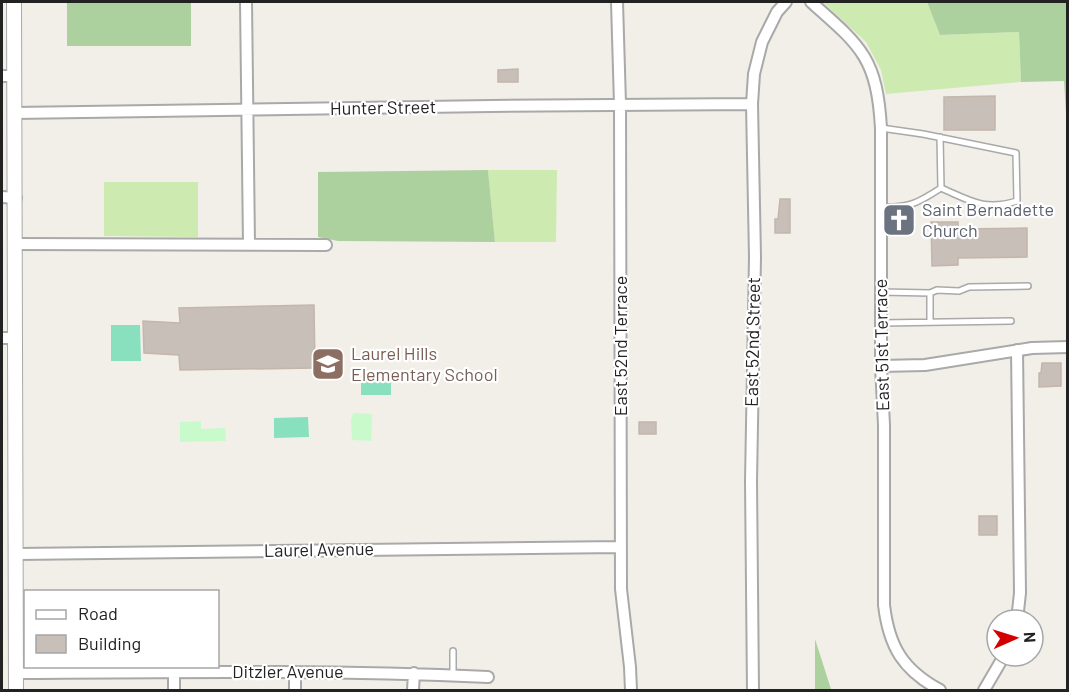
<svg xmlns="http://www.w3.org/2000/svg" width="1069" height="692" font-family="Barlow,sans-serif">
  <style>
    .grass { fill: #cdebb0 }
    .forest { fill: #add19e }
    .park { fill: #c8facc }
    .pitch { fill: #88e0be }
    .building { fill: #c7bfb8; stroke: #c4b6ab; stroke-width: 1.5 }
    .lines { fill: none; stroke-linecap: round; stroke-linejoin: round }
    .service-casing { stroke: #a9a9a9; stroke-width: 8 }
    .minor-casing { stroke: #a9a9a9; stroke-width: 14 }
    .tertiary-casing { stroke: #a9a9a9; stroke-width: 16 }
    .service { stroke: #fff; stroke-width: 5 }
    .minor { stroke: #fff; stroke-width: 10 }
    .tertiary { stroke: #fff; stroke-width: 14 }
    .labels { text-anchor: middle; stroke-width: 4.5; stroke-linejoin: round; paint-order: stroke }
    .street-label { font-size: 18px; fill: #222; stroke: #fff }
    .worship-label { font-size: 18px; fill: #5b616d; stroke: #fff; text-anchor: start }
    .education-label { font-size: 18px; fill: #785e54; stroke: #fff; text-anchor: start }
  </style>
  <rect width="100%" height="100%" fill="#f2efe9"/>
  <!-- grass -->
  <path class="grass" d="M823 2H927L940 35 1019 32 1021 82 886 94 881 70 866 42Z
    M488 170H557L556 242H495Z
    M104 182H198V237L104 236Z"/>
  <!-- forest -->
  <path class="forest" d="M67 2H191V46H67Z
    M927 2H1067V129L1064 81 1021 82 1019 32 940 35Z
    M488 170 495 242 338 241 318 237V172Z
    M815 639 831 689V690H815Z"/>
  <!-- park -->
  <path class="park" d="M353 413 372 414 371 441 352 440 351 419 352 418Z
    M201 421V429L225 428 226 441 180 442V422Z"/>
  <!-- pitch -->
  <path class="pitch" d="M111 325H140L141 361H111Z
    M361 375H391V395H361Z
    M308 417 309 437 274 438V418Z"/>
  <!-- building -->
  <path class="building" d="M518 69V82H498V70Z
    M995 96V130H944V97Z
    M780 199H790V233H775V219H778Z
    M931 222H958V229L1027 228V257L958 258V265L932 266Z
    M314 305 315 368 180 370 179 355 144 353 143 321 180 323 179 308Z
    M1042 363H1061V386L1039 387V373H1041Z
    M639 422H656V434H639Z
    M979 516H997V535H979Z"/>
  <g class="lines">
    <defs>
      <path id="service" d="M940 137 941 188
        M881 207C909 208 918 203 941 188 971 201 984 211 1017 201L1016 153 923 134 881 128
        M881 292 930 293 937 290 959 291 969 287 1028 286
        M930 293V321
        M881 323 1011 321
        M453 651V675"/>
      <path id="minor" d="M246 2 249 244
        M617 2 620 104 621 589 630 667 631 690
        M811 2C861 46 877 58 881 128V366L884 425V605C889 647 903 670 940 690
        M2 76H15
        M14 113 491 106 752 104
        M2 197 16 198
        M15 244 326 245
        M2 338H15
        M881 366 925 365 1032 348 1068 347
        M17 554 620 547
        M1017 620 1020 593 1017 350
        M17 673C174 672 331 670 488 677
        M174 690V672
        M295 690V672
        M413 690 414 673
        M753 690 751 481 755 257 752 104 754 74 762 42 777 12 786 2
        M984 690 1004 656"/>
      <path id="tertiary" d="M14 2 16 690"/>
    </defs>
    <!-- service casing -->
    <use href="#service" class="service-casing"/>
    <!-- minor casing -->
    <use href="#minor" class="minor-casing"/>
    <!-- tertiary casing -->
    <use href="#tertiary" class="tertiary-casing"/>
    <!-- service -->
    <use href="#service" class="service"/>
    <!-- minor -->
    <use href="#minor" class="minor"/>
    <!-- tertiary -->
    <use href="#tertiary" class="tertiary"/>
  </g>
  <!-- icons -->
  <defs>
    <symbol id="church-square" viewBox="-11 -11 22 22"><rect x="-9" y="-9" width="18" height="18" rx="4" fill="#6b7280" stroke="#fff"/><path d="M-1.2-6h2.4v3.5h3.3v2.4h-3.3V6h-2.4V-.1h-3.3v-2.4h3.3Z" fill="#fff"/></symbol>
    <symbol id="school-square" viewBox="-11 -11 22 22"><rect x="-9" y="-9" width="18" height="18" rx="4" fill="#8d6e63" stroke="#fff"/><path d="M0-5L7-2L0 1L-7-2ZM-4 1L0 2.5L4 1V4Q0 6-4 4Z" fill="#fff"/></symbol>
  </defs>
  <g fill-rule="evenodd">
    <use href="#church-square" x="880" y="201" width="38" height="38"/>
    <use href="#school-square" x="309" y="345" width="38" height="38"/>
  </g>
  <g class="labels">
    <!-- street labels -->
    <g class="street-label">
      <text transform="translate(383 108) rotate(-1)" y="6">Hunter Street</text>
      <text transform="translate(753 342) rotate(-89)" y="6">East 52nd Street</text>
      <text transform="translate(882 345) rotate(-91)" y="6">East 51st Terrace</text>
      <text transform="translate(621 346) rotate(-90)" y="6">East 52nd Terrace</text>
      <text transform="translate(319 550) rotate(-1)" y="6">Laurel Avenue</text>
      <text x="288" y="678">Ditzler Avenue</text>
    </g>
    <!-- worship labels -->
    <g class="worship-label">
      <text x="922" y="216">Saint Bernadette<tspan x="922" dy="21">Church</tspan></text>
    </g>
    <!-- education labels -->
    <g class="education-label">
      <text x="351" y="360">Laurel Hills<tspan x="351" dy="21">Elementary School</tspan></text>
    </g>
  </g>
  <!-- border -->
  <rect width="1069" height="692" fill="none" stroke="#222222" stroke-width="6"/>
  <!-- legend -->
  <rect x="24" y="590" width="195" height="78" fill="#ffffff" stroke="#a7a7a7" stroke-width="1.5"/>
  <rect x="36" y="610" width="30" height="9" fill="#ffffff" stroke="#a7a7a7" stroke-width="1.5"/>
  <text x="78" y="620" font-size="18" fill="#222222">Road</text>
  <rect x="36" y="635" width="30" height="18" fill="#c7bfb8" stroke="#a7a7a7" stroke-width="1.5"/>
  <text x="78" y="650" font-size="18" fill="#222222">Building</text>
  <!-- north arrow -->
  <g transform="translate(1015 638) rotate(87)"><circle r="28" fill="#ffffff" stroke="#a7a7a7" stroke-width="1.5"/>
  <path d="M0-4.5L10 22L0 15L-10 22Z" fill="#d40000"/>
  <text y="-9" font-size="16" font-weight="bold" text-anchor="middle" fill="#222222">N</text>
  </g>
</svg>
